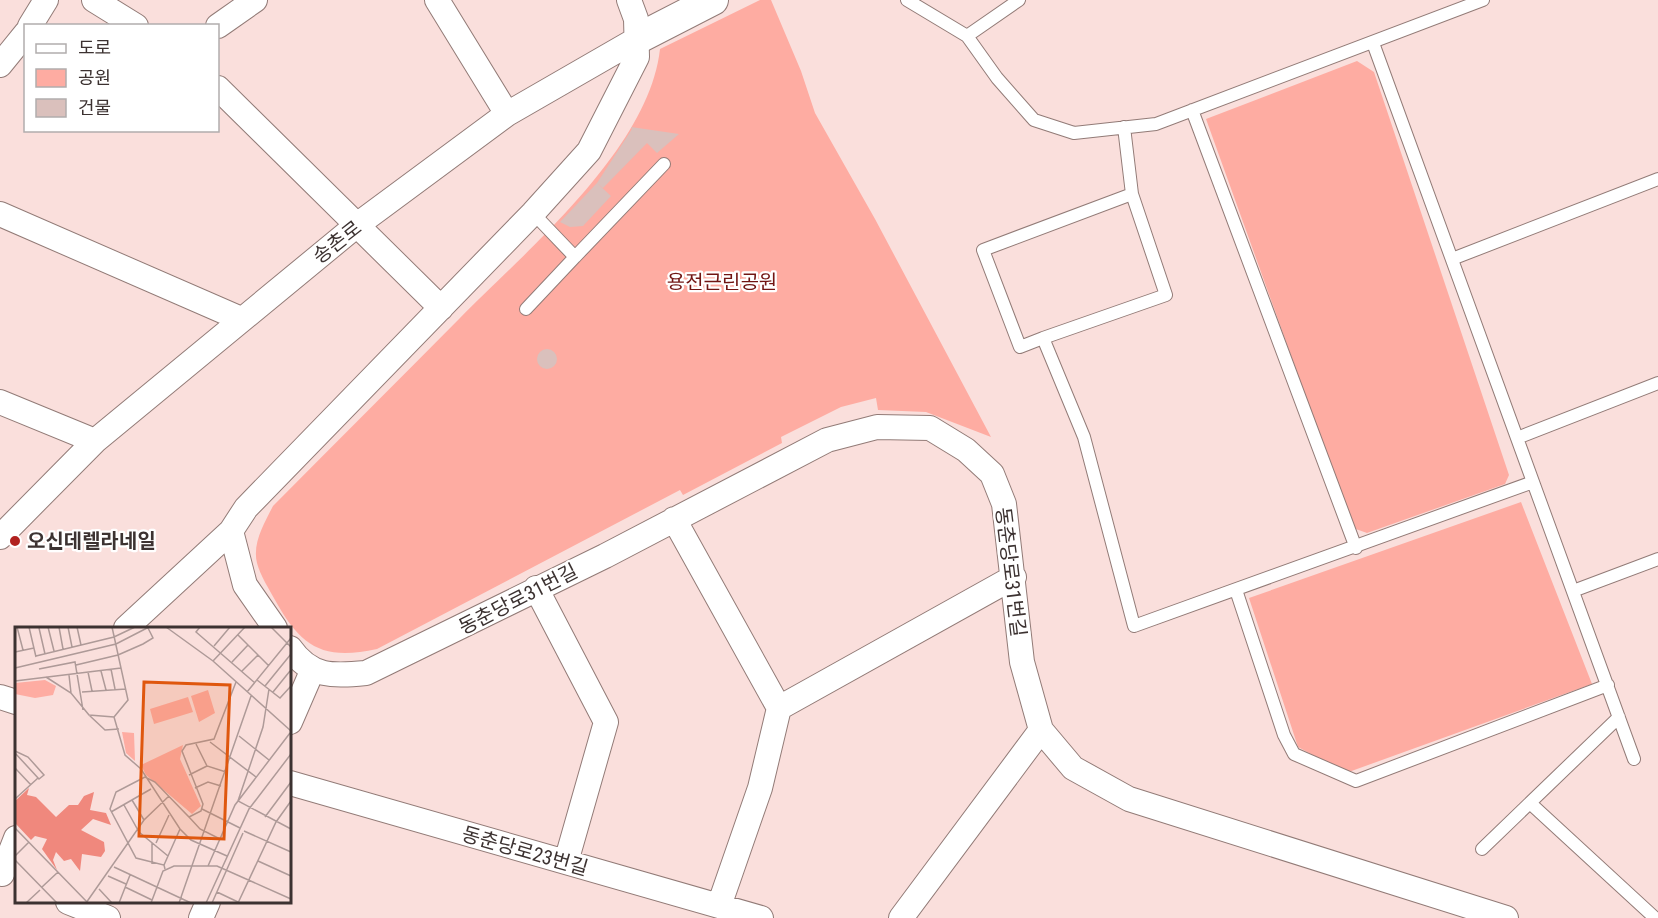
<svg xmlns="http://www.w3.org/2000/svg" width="1658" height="918" font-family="'Roboto Condensed','Noto Sans KR',sans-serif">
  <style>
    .green { fill: #feaca2 }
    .building { fill: #dac0bc }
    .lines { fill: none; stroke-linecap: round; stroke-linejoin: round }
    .service-casing { stroke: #927b77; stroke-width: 14 }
    .minor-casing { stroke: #927b77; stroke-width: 26 }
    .tertiary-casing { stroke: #927b77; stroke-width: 32 }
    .service { stroke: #fff; stroke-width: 12 }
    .minor { stroke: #fff; stroke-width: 24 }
    .tertiary { stroke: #fff; stroke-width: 30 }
    .poi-dot { fill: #b1211f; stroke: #fff; stroke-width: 2 }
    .labels { text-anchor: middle; stroke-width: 4.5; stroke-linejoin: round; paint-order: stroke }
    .street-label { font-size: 20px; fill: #3c3231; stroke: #fff }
    .park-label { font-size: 20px; fill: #711513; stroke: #fff }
    .poi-label { font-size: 20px; font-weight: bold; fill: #3c3231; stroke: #fff; text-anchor: start }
    .inset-road { fill: none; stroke: #ae9a98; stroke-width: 1.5 }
    .view { fill: #df570e; fill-opacity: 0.15; stroke: #df570e; stroke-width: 3 }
    .inset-edge { fill: none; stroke: #3c3231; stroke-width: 3 }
  </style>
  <rect width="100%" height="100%" fill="#fadfdc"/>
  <!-- green -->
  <path class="green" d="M760 0H771L801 71 815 113 875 219 991 437 926 412 878 410 876 398 841 407 781 437 782 443 683 495 680 490 377 649C323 661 301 647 275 600 269 589 260 575 257 563 252 543 265 522 273 506 335 443 398 381 460 318 527 250 649 149 660 49Z
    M1357 61 1374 72 1509 475 1505 484 1367 533 1353 528 1206 119Z
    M1521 502 1592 684 1346 773 1298 747 1249 598Z"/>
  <!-- building -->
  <path class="building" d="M631 127 679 134 657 153 647 143 603 188 597 183 611 196 583 226 570 227 560 222 597 183 632 129Z
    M537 359a10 10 0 1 1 20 0a10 10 0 1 1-20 0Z"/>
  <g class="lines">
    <defs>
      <path id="service" d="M907 0 967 36 997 78 1034 120 1074 133 1156 124 1483 0
        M967 36 1019 0
        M1373 43 1634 759
        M1192 110 1356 548
        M1124 127 1132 194 1166 295 1043 338 1084 437 1134 626 1533 482
        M575 257 664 164
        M1452 259 1658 179
        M526 309 575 257 533 213
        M1043 338 1020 347 983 250 1132 194
        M1517 438 1658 383
        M1236 590 1284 735 1294 754 1356 781 1608 685
        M1573 591 1658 559
        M1530 803 1655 918
        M1482 849 1619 717"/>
      <path id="minor" d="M94 0 136 26
        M437 0 507 114
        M30 26 46 0
        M218 26 255 0
        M0 65 26 33
        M218 88 441 308
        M0 214 241 319
        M0 402 95 441
        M674 519 779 708
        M0 537 95 441 357 225 507 114 639 38
        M536 588 606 722 566 862
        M126 628 231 531
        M275 628 245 585 231 531 246 508 533 213 589 151 637 57 636 19 629 0
        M290 648C311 678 333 676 366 673L605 556 827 440 877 427 930 428 966 450 992 474 1004 504 1022 662 1041 730 1073 768 1129 799 1506 918
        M0 697 16 702
        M290 722 313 669
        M290 783 761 918
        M2 874 16 838
        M68 902 108 918
        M719 906 760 788 779 708 1014 577
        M201 918 208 902
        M901 918 1041 730"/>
      <path id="tertiary" d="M639 38 713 0"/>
    </defs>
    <!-- service casing -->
    <use href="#service" class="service-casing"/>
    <!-- minor casing -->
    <use href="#minor" class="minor-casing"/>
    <!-- tertiary casing -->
    <use href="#tertiary" class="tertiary-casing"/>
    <!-- service -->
    <use href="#service" class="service"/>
    <!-- minor -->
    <use href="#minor" class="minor"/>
    <!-- tertiary -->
    <use href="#tertiary" class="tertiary"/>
  </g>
  <!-- markers -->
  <circle class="poi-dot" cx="15" cy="541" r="6"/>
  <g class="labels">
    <!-- street labels -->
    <g class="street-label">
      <text transform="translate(337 242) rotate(-38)" y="7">송촌로</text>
      <text transform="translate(1011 572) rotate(83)" y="7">동춘당로31번길</text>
      <text transform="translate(518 599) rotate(-27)" y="7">동춘당로31번길</text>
      <text transform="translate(525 851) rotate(16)" y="7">동춘당로23번길</text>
    </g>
    <!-- park labels -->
    <g class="park-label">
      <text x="722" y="289">용전근린공원</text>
    </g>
    <!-- poi labels -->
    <g class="poi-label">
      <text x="27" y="548">오신데렐라네일</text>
    </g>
  </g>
  <!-- overview -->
  <g transform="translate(15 627)">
    <rect width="276" height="276" fill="#fadfdc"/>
    <path d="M30 53 41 59 38 68 20 71 0 67V56ZM193 63 200 86 184 95 176 69ZM173 70 178 85 139 97 135 82ZM107 105 119 106 120 134 111 126ZM168 118 165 132 186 179 177 187 131 148 126 138Z" fill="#feaca2"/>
    <path d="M14 161 12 168 21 170 41 190 54 178H63L69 169 79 165 75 183 91 186 96 198 78 192 66 203 89 215 90 224 86 230 67 227 65 244 56 232 49 234 41 225 38 233 42 243 27 222 32 212 20 209 16 213 0 196V174Z" fill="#f0887d"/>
    <path class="inset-road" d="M2 0 8 23M14 0 21 30M33 0 39 24M44 0 48 22M53 0 57 20M62 0 66 18M97 0 113 73 99 90M151 0 198 34 276 104M185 0 181 5 240 56M256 0 276 20M24 1 30 27M223 8 254 39M199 19 215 0M0 25 19 21M21 29 99 10 120 0M198 34 230 0M217 35 233 18M61 38 103 28 128 17 138 11 133 1M0 41 101 17 134 0M24 42 60 35 68 83M96 42 100 62M86 44 91 63M227 44 243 28M73 45 77 64M54 48 56 66M31 50 56 66 74 88 99 90M242 53 265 71 276 59M0 54 106 41M250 59 276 27M254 62 248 100 223 174 276 202M67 65 111 62M232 65 276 11M258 65 275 44M74 88 90 103 104 102M99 90 110 128 126 142 165 202 176 213 212 229M224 109 254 133M195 115 241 150M181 117 192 139 211 145M0 124 13 130 29 148 24 152 0 126M0 141 16 158M174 148 192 139M130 150 140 155 174 190 186 184 188 177 167 124 171 118 199 112 221 55M130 150 101 165 95 182 121 231 149 238 150 242M180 161 193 155 206 159M0 172 23 151M117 173 129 193M109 178 124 205 153 229M187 182 225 201M96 185 136 162M174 190 185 202 205 212M250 190 276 155M0 201 73 276M229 204 276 225M137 216V237M141 216 154 188M0 229 14 215M0 233 42 276M243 234 276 249M149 238 165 202M193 239 220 178 275 106M99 240 176 276M93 249 111 257M27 260 43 245M110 260 137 273M84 262 97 276M202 265 223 275M11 276 25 263M71 276 129 193 154 169M104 276 115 248M136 276 148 244 159 239H202L276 272M164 276 236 69M191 276 234 182 276 127M197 276 228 206M223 276 261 195 276 174"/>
    <path class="view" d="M129 55 215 58 209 212 124 209Z"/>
    <rect width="276" height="276" class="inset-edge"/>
  </g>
  <!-- legend -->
  <rect x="24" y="24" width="195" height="108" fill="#ffffff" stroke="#b1adad" stroke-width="1.5"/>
  <rect x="36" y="44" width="30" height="9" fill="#ffffff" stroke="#b1adad" stroke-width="1.5"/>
  <text x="78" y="54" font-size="18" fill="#3c3231">도로</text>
  <rect x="36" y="69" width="30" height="18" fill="#feaca2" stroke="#b1adad" stroke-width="1.5"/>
  <text x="78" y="84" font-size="18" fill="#3c3231">공원</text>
  <rect x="36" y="99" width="30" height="18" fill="#dac0bc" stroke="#b1adad" stroke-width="1.5"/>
  <text x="78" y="114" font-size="18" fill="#3c3231">건물</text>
</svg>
